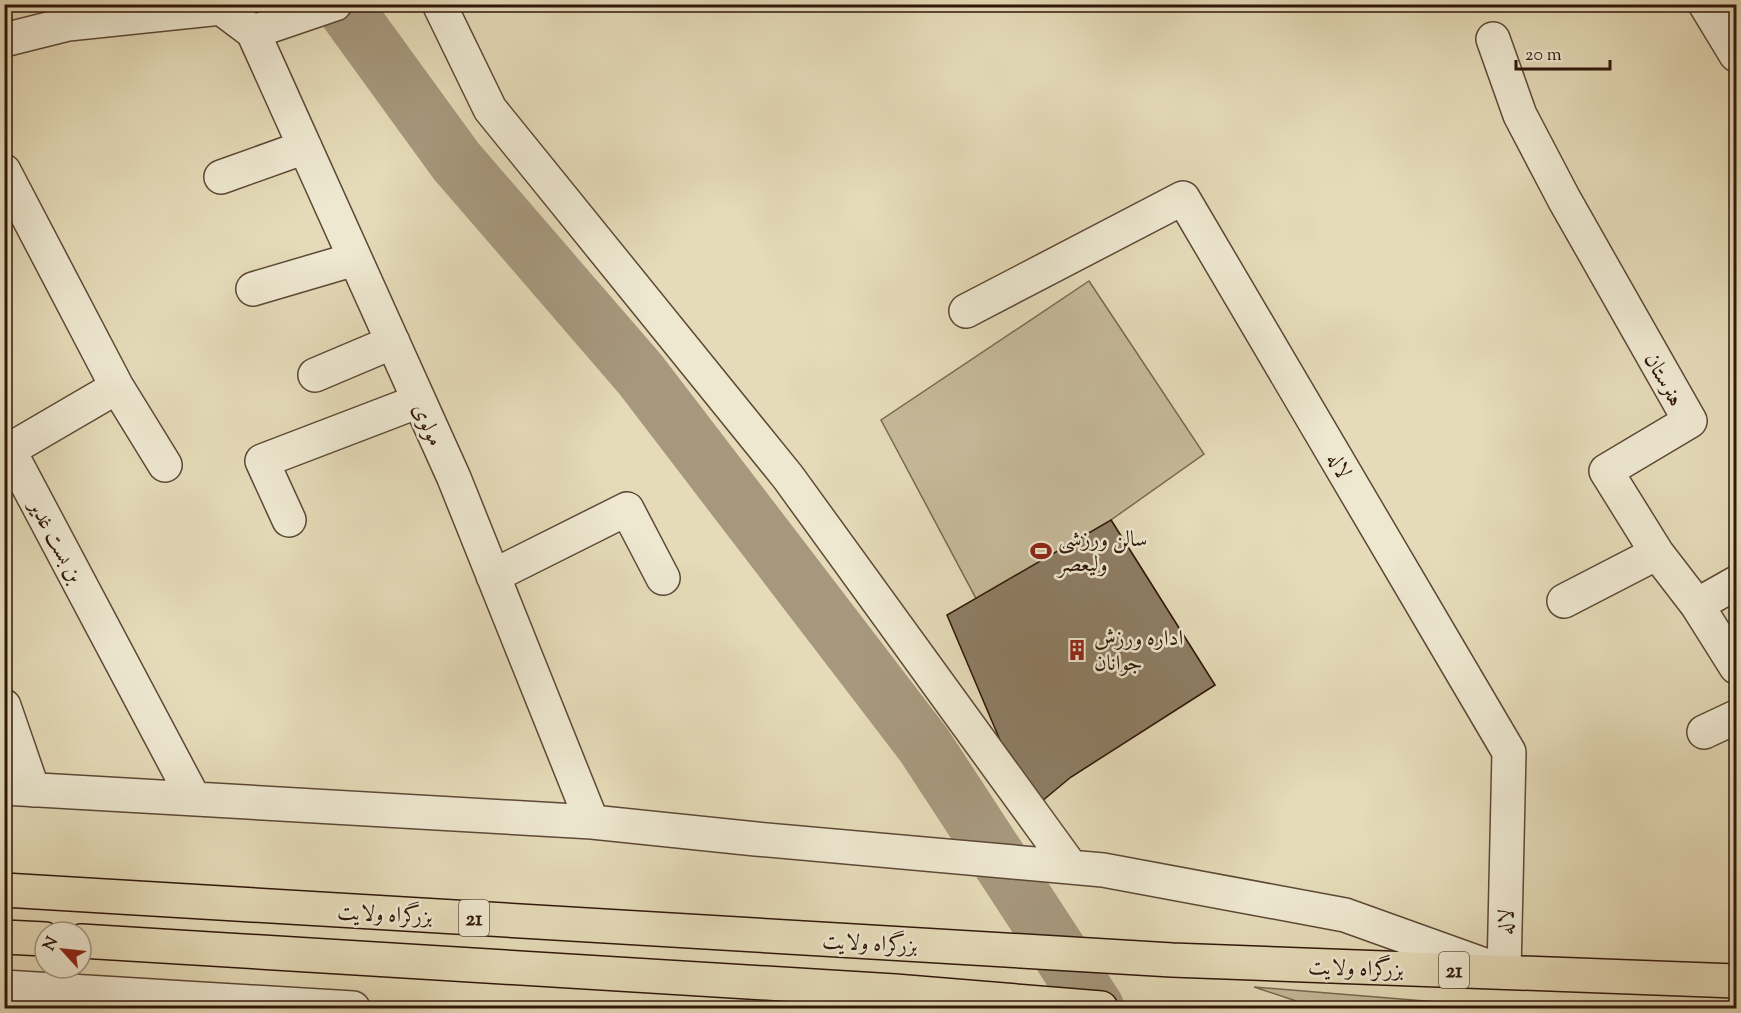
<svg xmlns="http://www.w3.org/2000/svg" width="1741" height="1013" font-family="'Sorts Mill Goudy',Amiri,serif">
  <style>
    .green { fill: #c6ba9a; stroke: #7b6852; stroke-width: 1.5 }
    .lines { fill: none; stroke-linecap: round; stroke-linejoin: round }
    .river { stroke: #a7987d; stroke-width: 57 }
    .building { fill: #8e7d64; stroke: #30170a; stroke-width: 1.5 }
    .minor-casing { stroke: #5d4836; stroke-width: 36 }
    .highway-casing { stroke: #30170a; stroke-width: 36 }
    .minor { stroke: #eee8d1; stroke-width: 33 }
    .highway { stroke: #e5dbb8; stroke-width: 33 }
    .labels { text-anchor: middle; stroke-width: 5; stroke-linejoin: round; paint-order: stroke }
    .shield { fill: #eee8d1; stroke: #695646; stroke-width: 1.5 }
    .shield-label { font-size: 21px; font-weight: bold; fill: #30170a }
    .street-label { font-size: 22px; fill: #30170a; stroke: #eee8d1 }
    .poi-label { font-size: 22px; fill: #30170a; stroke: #eee8d1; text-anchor: start }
  </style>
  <rect width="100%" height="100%" fill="#e5dbb8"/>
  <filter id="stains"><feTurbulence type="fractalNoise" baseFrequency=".00333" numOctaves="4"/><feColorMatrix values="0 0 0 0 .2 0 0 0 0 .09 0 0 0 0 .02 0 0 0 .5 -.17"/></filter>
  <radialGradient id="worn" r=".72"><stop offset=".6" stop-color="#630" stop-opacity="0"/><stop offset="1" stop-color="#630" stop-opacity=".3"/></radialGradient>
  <!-- green -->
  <path class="green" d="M1089 281 1204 454 1111 520 1215 685 1071 777 881 420Z
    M1254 987 1510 1008H1317Z"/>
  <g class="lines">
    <!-- river -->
    <path class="river" d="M342 4 456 161 640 374 924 745 1096 1008"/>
  </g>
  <!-- building -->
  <path class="building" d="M1111 520 1215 685 1071 777 1030 811 947 615Z"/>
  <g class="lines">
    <defs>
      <path id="minor" d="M439 4 490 109 788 477 1071 867
        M1705 4 1736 55
        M253 32 335 4
        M1493 39 1520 115 1564 199 1690 421 1606 471 1657 553 1697 605 1736 667
        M4 40 68 24 221 8 253 32 454 478 592 822
        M4 171 117 387 9 450 194 799
        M221 177 305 147
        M253 289 355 259
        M315 375 393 342
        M117 387 165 465
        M289 520 262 461 419 401
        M493 576 627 509 663 578
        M1564 601 1657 553
        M1697 605 1736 583
        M4 706 33 790
        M1704 732 1736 717
        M4 788 592 822 756 839 1103 870 1345 915 1504 972 1509 752 1183 198 966 311
        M4 987 353 1008"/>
      <path id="highway" d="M4 890 1172 960 1736 981
        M4 937 45 939
        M81 941 895 991 1101 1008"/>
    </defs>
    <!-- minor casing -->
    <use href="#minor" class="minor-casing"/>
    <!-- highway casing -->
    <use href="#highway" class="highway-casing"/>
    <!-- minor -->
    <use href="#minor" class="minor"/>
    <!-- highway -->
    <use href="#highway" class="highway"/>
  </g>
  <!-- icons -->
  <defs>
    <symbol id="stadium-bare" viewBox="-9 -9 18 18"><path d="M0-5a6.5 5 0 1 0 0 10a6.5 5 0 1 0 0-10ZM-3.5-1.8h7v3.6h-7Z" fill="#8f2418" stroke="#eee8d1" stroke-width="2.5" paint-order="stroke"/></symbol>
    <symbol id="building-bare" viewBox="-9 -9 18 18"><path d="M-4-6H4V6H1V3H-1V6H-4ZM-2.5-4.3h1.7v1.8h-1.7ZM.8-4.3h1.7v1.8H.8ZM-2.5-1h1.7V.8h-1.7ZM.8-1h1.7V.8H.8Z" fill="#8f2418" stroke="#eee8d1" stroke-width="2.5" paint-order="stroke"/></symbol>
  </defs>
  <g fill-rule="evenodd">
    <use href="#stadium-bare" x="1026" y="536" width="30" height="30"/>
    <use href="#building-bare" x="1062" y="635" width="30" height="30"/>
  </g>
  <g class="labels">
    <!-- shield labels -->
    <g class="shield">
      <rect x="459" y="900" width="30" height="36" rx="4.5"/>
      <rect x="1439" y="952" width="30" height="36" rx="4.5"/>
    </g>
    <g class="shield-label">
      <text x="474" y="925">21</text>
      <text x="1454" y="977">21</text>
    </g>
    <!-- street labels -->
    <g class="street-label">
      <text transform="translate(1665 379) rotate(61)" y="8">هنرستان</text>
      <text transform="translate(429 424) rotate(66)" y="8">مولوی</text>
      <text transform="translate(1340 465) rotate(60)" y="8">لاله</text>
      <text transform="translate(57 541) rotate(62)" y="8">بن بست غدیر</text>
      <text transform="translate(385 913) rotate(3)" y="8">بزرگراه ولایت</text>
      <text transform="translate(1505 922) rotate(-89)" y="8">لاله</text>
      <text transform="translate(870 942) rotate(3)" y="8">بزرگراه ولایت</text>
      <text transform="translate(1356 967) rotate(2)" y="8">بزرگراه ولایت</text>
    </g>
    <!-- poi labels -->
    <g class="poi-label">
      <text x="1058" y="546">سالن ورزشی<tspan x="1058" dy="25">ولیعصر</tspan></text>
      <text x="1094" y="645">اداره ورزش<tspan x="1094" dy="25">جوانان</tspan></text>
    </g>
  </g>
  <!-- margin -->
  <rect width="1741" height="1013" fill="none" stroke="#e5dbb8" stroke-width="24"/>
  <rect x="6" y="6" width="1729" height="1001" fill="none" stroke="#30170a" stroke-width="3"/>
  <rect x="12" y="12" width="1717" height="989" fill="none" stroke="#30170a" stroke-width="1.5"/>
  <!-- north arrow -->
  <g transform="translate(63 950) rotate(297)"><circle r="28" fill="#eee8d1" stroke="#a29481" stroke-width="1.5"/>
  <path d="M0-4.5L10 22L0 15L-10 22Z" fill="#8f2418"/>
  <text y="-9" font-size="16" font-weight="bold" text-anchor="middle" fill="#30170a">N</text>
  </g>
  <!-- scale -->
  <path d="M1516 60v9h94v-9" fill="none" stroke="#30170a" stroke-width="3"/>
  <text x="1525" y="60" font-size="18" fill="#30170a" stroke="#eee8d1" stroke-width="4.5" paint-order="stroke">20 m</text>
  <rect width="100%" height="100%" filter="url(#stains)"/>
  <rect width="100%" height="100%" fill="url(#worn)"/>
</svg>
